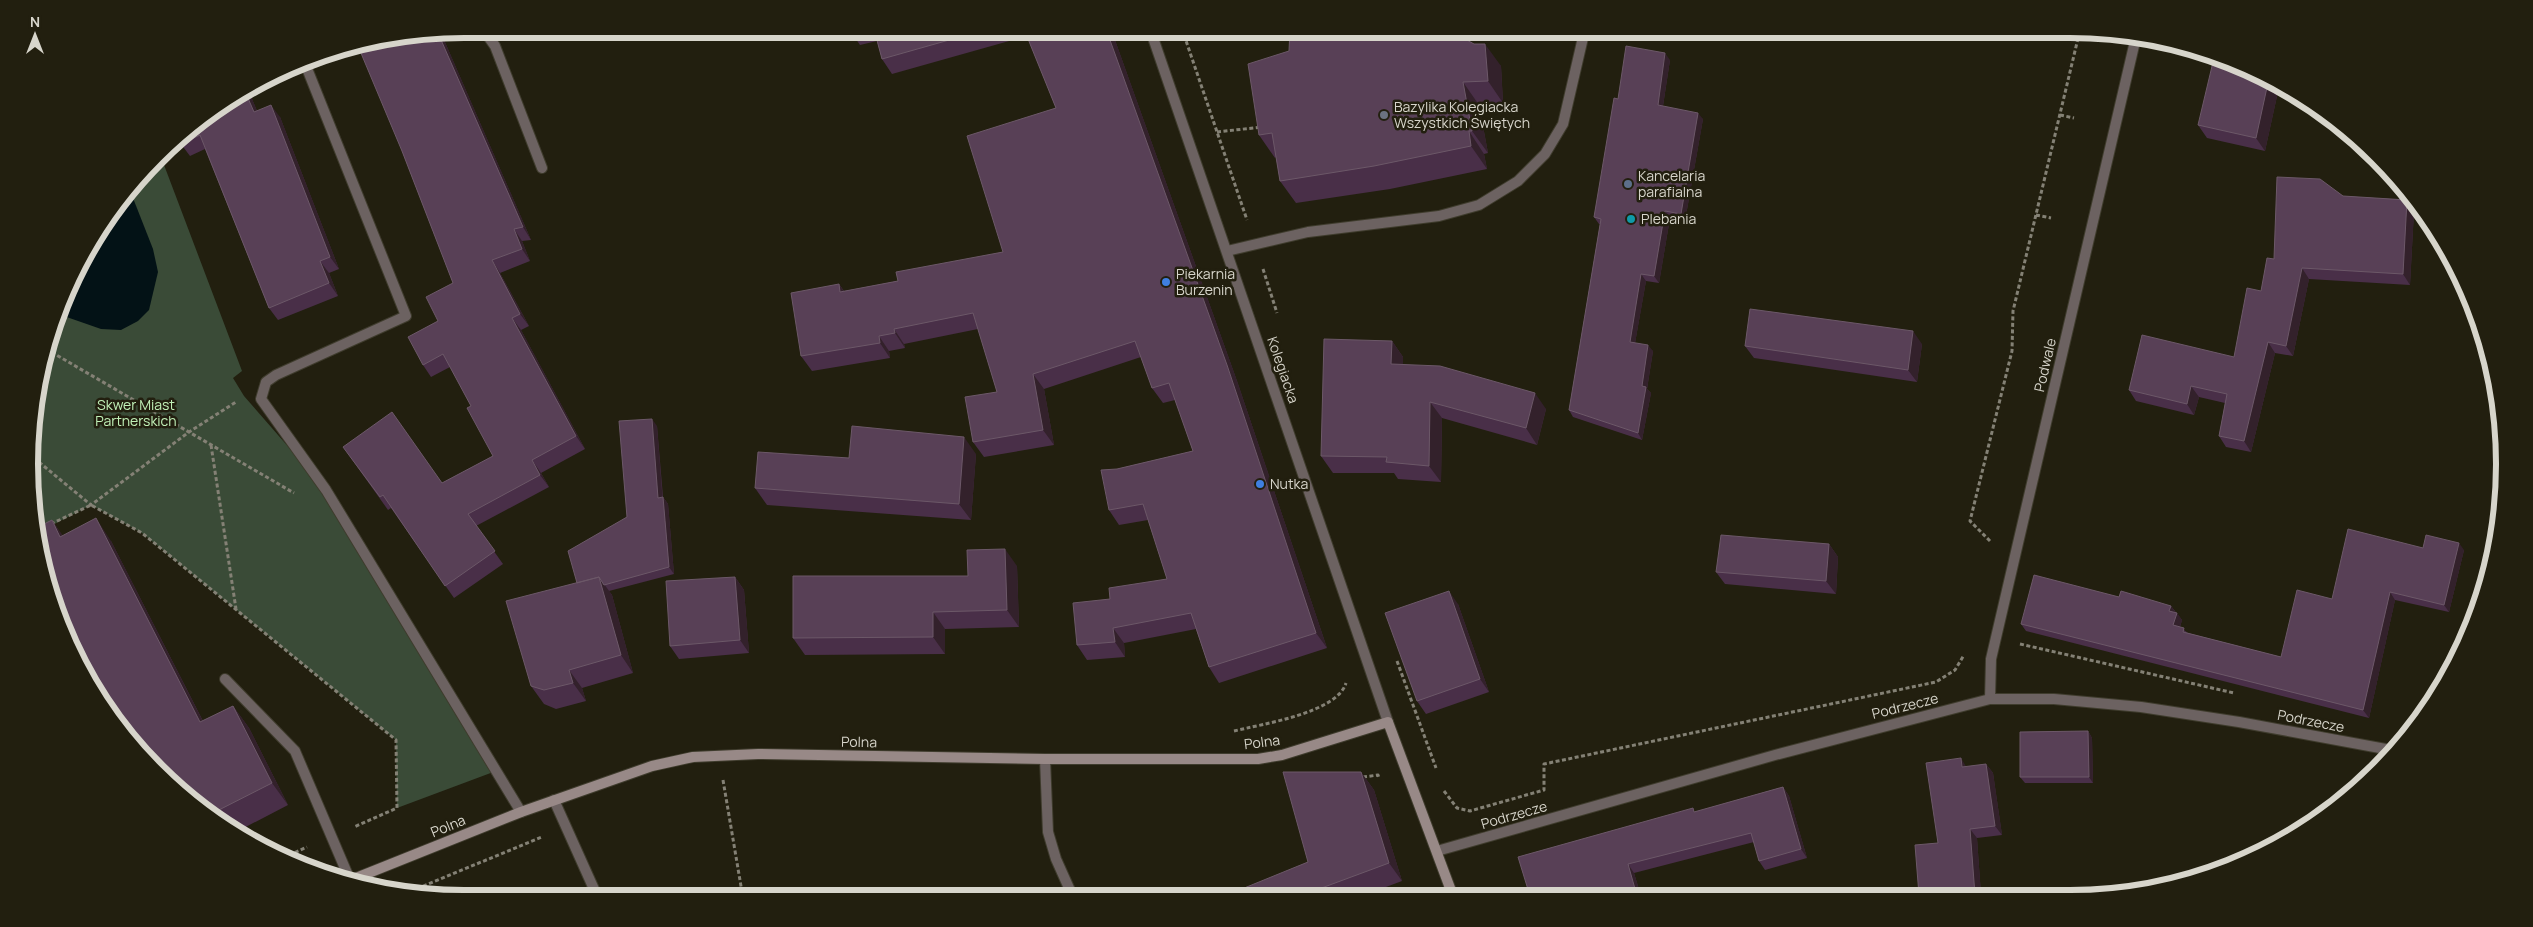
<svg xmlns="http://www.w3.org/2000/svg" width="2533" height="927" font-family="Manrope,sans-serif">
  <style>
    .green { fill: #3a4b37 }
    .water { fill: #031216 }
    .lines { fill: none; stroke-linecap: round; stroke-linejoin: round }
    .lane-casing { stroke: #3f3c2d; stroke-width: 12 }
    .street-casing { stroke: #3f3c2d; stroke-width: 12 }
    .secondary-casing { stroke: #3f3c2d; stroke-width: 12 }
    .path { stroke: #848175; stroke-width: 3; stroke-dasharray: 4 2.5; stroke-linecap: butt }
    .lane { stroke: #6c6261; stroke-width: 10 }
    .street { stroke: #6c6261; stroke-width: 10 }
    .secondary { stroke: #988987; stroke-width: 10 }
    .wall { fill: #492f48 }
    .shaded-wall { fill: #33212b }
    .building { fill: #584056; stroke: #6c5868 }
    .worship-dot { fill: #6b7280; stroke: #221f0f; stroke-width: 2 }
    .service-dot { fill: #5c6f8a; stroke: #221f0f; stroke-width: 2 }
    .culture-dot { fill: #0f9aa8; stroke: #221f0f; stroke-width: 2 }
    .shop-dot { fill: #3f7fe0; stroke: #221f0f; stroke-width: 2 }
    .labels { text-anchor: middle; stroke-width: 5; stroke-linejoin: round; paint-order: stroke }
    .poi-label { font-size: 14px; fill: #d7d5cb; stroke: #221f0f; text-anchor: start }
    .street-label { font-size: 14px; fill: #d7d5cb; stroke: #221f0f }
    .park-label { font-size: 14px; fill: #c0f0b7; stroke: #221f0f }
    .rim { fill: none; stroke: #d7d5cb; stroke-width: 6 }
  </style>
  <rect width="100%" height="100%" fill="#221f0f"/>
  <!-- green -->
  <path class="green" d="M161 157 242 371 233 378 244 396 326 490 496 771 397 808 396 740 142 533 91 505 37 533 33 406 52 323 87 246Z"/>
  <!-- water -->
  <path class="water" d="M131 193 153 249 158 272 149 310 138 321 121 330 101 329 58 314 87 246Z"/>
  <g class="lines">
    <defs>
      <path id="lane" d="M483 29 495 46 542 168
        M1227 251 1308 232 1439 216 1479 205 1518 181 1545 154 1563 124 1585 29
        M225 679 295 751 350 880
        M1045 759 1048 832 1056 859 1073 897
        M554 800 598 898"/>
      <path id="street" d="M1150 29 1388 722
        M304 61 406 316 276 375 266 382 261 399 326 490 521 812
        M1990 699 1991 659 2136 37
        M1437 851 1775 755 1990 699H2054L2141 707 2239 722 2391 750"/>
      <path id="secondary" d="M346 882 521 812 652 766 693 757 758 754 1045 759H1258L1282 755 1388 722 1453 896"/>
    </defs>
    <!-- lane casing -->
    <use href="#lane" class="lane-casing"/>
    <!-- street casing -->
    <use href="#street" class="street-casing"/>
    <!-- secondary casing -->
    <use href="#secondary" class="secondary-casing"/>
    <!-- path -->
    <path class="path" d="M1182 29 1247 220
      M2060 115 2074 118
      M1217 132 1262 127
      M2036 215 2051 218
      M1263 269 1277 313
      M46 349 294 493
      M211 445 236 609
      M34 458 91 505 189 432 236 402
      M51 524 91 505 142 533 396 740 397 808 354 827
      M1990 541 1970 521 2012 351 2013 311 2080 30
      M2020 644 2234 693
      M1397 661 1436 768
      M1234 731C1262 724 1337 713 1346 683
      M1363 777 1378 775 1379 778
      M723 780 743 898
      M1444 791 1457 808 1470 811 1544 790V764L1936 682 1955 670 1964 655
      M283 858 307 847
      M411 891 542 837"/>
    <!-- lane -->
    <use href="#lane" class="lane"/>
    <!-- street -->
    <use href="#street" class="street"/>
    <!-- secondary -->
    <use href="#secondary" class="secondary"/>
  </g>
  <!-- wall -->
  <path class="wall" d="M849 29H1111L1237 381 1327 648 1219 683 1209 667 1196 629 1124 643 1125 657 1087 660 1077 645 1110 599 1167 579 1148 520 1119 525 1109 510 1117 469 1193 451 1175 400 1163 403 1152 388 1141 357 1044 389 1054 445 984 457 973 442 997 392 978 329 904 344 905 348 889 351 890 358 812 371 801 356 839 284 844 291 898 281 1003 252 1056 108 1027 36 892 74 882 59 877 41 860 45Z
    M441 33 531 240 522 241 530 261 500 273 529 326 521 330 585 449 541 473 549 487 476 526 503 564 454 598 391 508 388 510 343 447 442 483 493 456 471 406 450 367 431 377 423 365 438 321 453 283 402 151Z
    M1463 38 1501 66 1503 103 1479 105 1488 153 1484 154 1487 169 1390 189 1296 203 1280 181 1276 157 1275 158 1259 135Z
    M1670 60 1663 106 1703 119 1685 221 1670 218 1659 283 1646 281 1635 343 1653 351 1647 389 1651 393 1642 440 1573 417 1569 410 1600 224H1599L1594 217 1618 99Z
    M2262 74 2277 83 2279 87 2265 151 2207 138 2198 125Z
    M247 87 257 111 280 117 339 269 329 273 338 296 278 320 269 308 205 149 190 156 181 144Z
    M2343 196 2407 200 2414 211 2410 285 2309 279 2293 356 2275 353 2251 452 2226 447 2219 436 2225 403 2199 397 2194 415 2136 401 2129 390 2234 357 2274 259Z
    M2418 209 2420 210 2425 216H2423Z
    M1392 341 1403 357V364L1546 409 1537 445 1442 418 1441 482 1398 479 1394 473H1333L1321 456Z
    M1922 344 1917 382 1754 358 1745 346Z
    M657 426 663 497 668 504 674 574 609 591 612 595 633 673 582 688 586 701 556 709 544 704 531 686 577 583 627 517Z
    M976 454 971 520 767 505 755 488 849 458Z
    M52 520 62 536 111 541 203 721 233 706 249 728 288 805 236 832 199 809 102 705Z
    M1829 544 1838 557 1836 594 1725 584 1716 572Z
    M2423 548 2464 550 2449 612 2395 600 2369 718 2026 631 2021 624 2119 597 2171 606 2182 620 2180 627 2188 633 2281 657 2332 599Z
    M1017 566 1019 627 945 629V654L805 655 793 638 968 576Z
    M735 577 744 590 749 653 679 659 670 646Z
    M1458 604 1489 692 1426 714 1417 701Z
    M2088 731 2092 738 2093 783H2025L2020 777Z
    M1986 764 1993 773 2002 835 1977 838 1981 895H1919L1967 767Z
    M1361 772 1374 790 1402 881 1362 896 1233 897 1308 862Z
    M1783 787 1789 796 1807 858 1765 870 1759 861 1754 842 1634 873 1641 896H1530L1695 812Z"/>
  <!-- shaded-wall -->
  <path class="shaded-wall" d="M1106 29H1111L1237 381 1327 648 1316 633Z
    M1451 29H1461L1467 54 1451 31Z
    M438 33H441L531 240 523 227Z
    M1485 44 1501 66 1503 103 1488 81Z
    M1665 53 1670 60 1662 112 1658 105Z
    M2269 78 2277 83 2279 87 2265 151 2256 138Z
    M1463 82 1479 105 1488 153 1472 131Z
    M247 87 263 125 254 112 244 89Z
    M271 105 280 117 339 269 330 257Z
    M1698 113 1703 119 1685 221 1681 214Z
    M1469 131 1484 154 1487 169 1471 146Z
    M2407 200 2414 211 2410 285 2403 274Z
    M1665 211 1670 218 1659 283 1654 276Z
    M514 229 522 241 530 261 522 249Z
    M492 260 500 273 529 326 520 314Z
    M320 261 329 273 338 296 329 283Z
    M2302 268 2309 279 2293 356 2286 346Z
    M1641 274 1646 281 1634 349 1630 342Z
    M839 284 849 299 840 292Z
    M512 318 521 330 585 449 576 436Z
    M894 329 904 344 905 348 895 333Z
    M1913 331 1922 344 1917 382 1908 370Z
    M879 336 889 351 890 358 880 343Z
    M1392 341 1403 357V380L1391 364Z
    M2268 342 2275 353 2251 452 2244 441Z
    M1648 345 1653 351 1647 389 1651 393 1642 440 1638 433 1642 386Z
    M1033 374 1044 389 1054 445 1043 430Z
    M2191 386 2199 397 2194 415 2187 404Z
    M1535 393 1546 409 1537 445 1526 428Z
    M1430 402 1442 418 1441 482 1429 466Z
    M652 419 657 426 663 504 658 498Z
    M964 437 976 454 971 520 959 504Z
    M532 460 541 473 549 487 540 475Z
    M663 497 668 504 674 574 669 567Z
    M96 518 111 541 215 745 200 722Z
    M52 520 68 543 60 537Z
    M2459 543 2464 550 2449 612 2444 605Z
    M1829 544 1838 557 1836 594 1826 581Z
    M1005 549 1017 566 1019 627 1007 610Z
    M599 577 612 595 633 673 621 655Z
    M735 577 744 590 749 653 740 640Z
    M1449 591 1458 604 1489 692 1480 679Z
    M2390 592 2395 600 2369 718 2363 710Z
    M2171 606 2176 613 2169 611Z
    M933 612 945 629V654L933 637Z
    M2177 613 2182 620 2178 633 2173 625Z
    M1113 628 1124 643 1125 657 1115 642Z
    M569 670 582 688 586 701 573 683Z
    M233 706 249 728 288 805 272 783Z
    M2088 731 2092 738 2093 783 2089 777Z
    M1961 758 1967 768 1962 767Z
    M1986 764 1993 773 2002 835 1995 826Z
    M1361 772 1374 790 1402 881 1389 863Z
    M1783 787 1789 796 1807 858 1801 849Z
    M1970 829 1977 838 1981 895H1975Z
    M1628 864 1634 873 1641 896H1637Z"/>
  <!-- building -->
  <path class="building" d="M874 29H988L882 59Z
    M1024 29H1106L1227 365 1316 633 1209 667 1191 613 1113 628 1115 642 1077 645 1073 603 1110 599 1109 588 1167 579 1143 504 1109 510 1101 470 1117 469 1193 451 1169 383 1152 388 1135 341 1033 374 1043 430 973 442 965 397 997 392 973 313 894 329 895 333 879 336 880 343 801 356 791 293 839 284 840 292 898 281 896 272 1003 252 967 136 1056 108Z
    M1290 29H1451V31L1474 44H1485L1488 81 1463 82 1472 131H1469L1471 146 1374 166 1280 181 1272 133 1259 135 1248 64 1289 51Z
    M438 33 523 227 514 229 522 249 492 260 520 314 512 318 576 436 532 460 540 475 468 514 495 551 445 586 383 495 380 497 343 447 392 412 442 483 493 456 467 408 471 406 443 354 423 365 408 337 438 321 426 297 453 283 402 151 358 46Z
    M1626 46 1665 53 1658 105 1698 113 1681 214 1665 211 1654 276 1641 274 1630 342 1648 345 1642 386 1646 387 1638 433 1569 410 1601 219 1594 217 1614 98 1618 99Z
    M2213 62 2253 70 2262 74 2269 78 2256 138 2198 125Z
    M244 89 254 112 271 105 330 257 320 261 329 283 269 308 200 135 181 144 178 136Z
    M2277 177 2320 179 2343 196 2407 200 2403 274 2302 268 2286 346 2268 342 2244 441 2219 436 2227 394 2191 386 2187 404 2129 390 2142 335 2234 357 2247 288 2261 291 2267 258 2274 259Z
    M1750 309 1913 331 1908 370 1745 346Z
    M1324 339 1392 341 1391 364 1440 366 1535 393 1526 428 1430 402 1429 466 1386 462 1387 457 1321 456Z
    M652 419 658 498 663 497 669 567 604 585 599 577 577 583 568 551 627 517 619 421Z
    M852 426 964 437 959 504 755 488 758 452 849 458Z
    M96 518 200 722 233 706 272 783 209 815 199 809 196 805 186 785 180 788 102 705 62 630 37 549 36 528 52 520 60 537Z
    M2348 529 2423 548 2426 535 2459 543 2444 605 2390 592 2363 710 2021 624 2034 575 2119 597 2121 591 2171 606 2169 611 2177 613 2173 625 2184 628 2183 632 2281 657 2297 590 2332 599Z
    M1721 535 1829 544 1826 581 1716 572Z
    M1005 549 1007 610 933 612V637L793 638V576H968L967 550Z
    M599 577 621 655 569 670 573 683 544 690 531 686 506 601Z
    M735 577 740 640 670 646 666 581Z
    M1449 591 1480 679 1417 701 1385 613Z
    M2088 731 2089 777H2020V732Z
    M1961 758 1962 767 1986 764 1995 826 1970 829 1975 895H1919L1915 845 1938 843 1926 763Z
    M1283 772H1361L1389 863 1300 896 1233 897 1232 893 1308 862Z
    M1783 787 1801 849 1759 861 1751 833 1628 864 1637 896H1530L1518 857 1693 808 1694 812Z
    M1035 893 1037 897H1024Z"/>
  <!-- markers -->
  <circle class="worship-dot" cx="1384" cy="115" r="5"/>
  <circle class="service-dot" cx="1628" cy="184" r="5"/>
  <circle class="culture-dot" cx="1631" cy="219" r="5"/>
  <g class="shop-dot">
    <circle cx="1166" cy="282" r="5"/>
    <circle cx="1260" cy="484" r="5"/>
  </g>
  <g class="labels">
    <!-- poi labels -->
    <g class="poi-label">
      <text x="1394" y="112">Bazylika Kolegiacka<tspan x="1394" dy="16">Wszystkich Świętych</tspan></text>
      <text x="1638" y="181">Kancelaria<tspan x="1638" dy="16">parafialna</tspan></text>
      <text x="1641" y="224">Plebania</text>
      <text x="1176" y="279">Piekarnia<tspan x="1176" dy="16">Burzenin</tspan></text>
      <text x="1270" y="489">Nutka</text>
    </g>
    <!-- street labels -->
    <g class="street-label">
      <text transform="translate(2045 365) rotate(-77)" y="5">Podwale</text>
      <text transform="translate(1283 370) rotate(71)" y="5">Kolegiacka</text>
      <text transform="translate(1905 706) rotate(-14)" y="5">Podrzecze</text>
      <text transform="translate(2311 721) rotate(11)" y="5">Podrzecze</text>
      <text transform="translate(859 742) rotate(1)" y="5">Polna</text>
      <text transform="translate(1262 742) rotate(-7)" y="5">Polna</text>
      <text transform="translate(1514 815) rotate(-16)" y="5">Podrzecze</text>
      <text transform="translate(448 826) rotate(-22)" y="5">Polna</text>
    </g>
    <!-- park labels -->
    <g class="park-label">
      <text x="136" y="410">Skwer Miast<tspan x="136" dy="16">Partnerskich</tspan></text>
    </g>
  </g>
  <!-- crop -->
  <path d="M0 0H2533V927H0ZM464 38H2070A426 426 0 0 1 2496 464V464A426 426 0 0 1 2070 890H464A426 426 0 0 1 38 464V464A426 426 0 0 1 464 38Z" fill="#221f0f" fill-rule="evenodd"/>
  <path class="rim" d="M464 38H2070A426 426 0 0 1 2496 464V464A426 426 0 0 1 2070 890H464A426 426 0 0 1 38 464V464A426 426 0 0 1 464 38Z"/>
  <!-- north arrow -->
  <g transform="translate(35 35)" stroke="#221f0f" stroke-width="4" paint-order="stroke">
  <path d="M0-4L9 19L0 12L-9 19Z" fill="#d7d5cb"/>
  <text y="-8" font-size="14" font-weight="bold" text-anchor="middle" fill="#d7d5cb">N</text>
  </g>
</svg>
